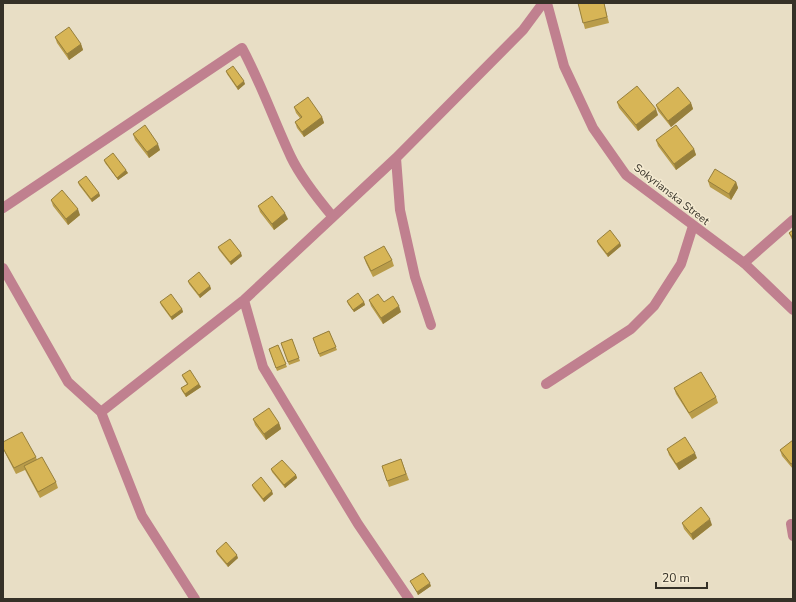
<svg xmlns="http://www.w3.org/2000/svg" width="796" height="602" font-family="'Nunito Sans',sans-serif">
  <style>
    .lines { fill: none; stroke-linecap: round; stroke-linejoin: round }
    .lane { stroke: #c0808f; stroke-width: 10 }
    .street { stroke: #c0808f; stroke-width: 10 }
    .wall { fill: #b99c4a }
    .shaded-wall { fill: #967f3c }
    .building { fill: #d7b556; stroke: #967f3c }
    .labels { text-anchor: middle; stroke-width: 3; stroke-linejoin: round; paint-order: stroke }
    .street-label { font-size: 11px; fill: #353127; stroke: #f5ebd2 }
  </style>
  <rect width="100%" height="100%" fill="#e8dec5"/>
  <g class="lines">
    <!-- lane -->
    <path class="lane" d="M396 158 400 210 415 277 431 325
      M3 208 242 48C261 83 274 121 291 157 301 178 318 199 333 217
      M744 263 793 220
      M3 268 68 382 101 412 142 516 195 599
      M244 300 263 367 358 524 409 599
      M546 384 631 329 654 306 681 264 693 226
      M101 412 244 300 396 158 523 30 543 3"/>
    <!-- street -->
    <path class="street" d="M547 3 564 66 593 128 626 175 744 263 793 310
      M791 524 793 536"/>
  </g>
  <!-- wall -->
  <path class="wall" d="M578 3H604L609 23 585 29Z
    M55 37 81 44 83 50 69 60 57 43Z
    M226 71 245 84 238 90 227 74Z
    M617 102 658 115 638 131 619 108Z
    M691 103 693 109 671 127 658 111 656 105Z
    M294 107 322 117 324 123 304 137 297 128 295 122 300 118 296 113Z
    M133 134 160 150 149 158 135 140Z
    M656 140 694 149 696 155 676 170 658 146Z
    M104 160 128 173 118 180 105 163Z
    M708 181 736 182 738 188 731 200 710 187Z
    M78 182 99 193 100 196 92 202 79 185Z
    M51 200 80 215 68 225 53 206Z
    M258 206 288 219 274 230 260 212Z
    M793 230V242L789 233Z
    M597 241 620 243 621 246 608 257 598 244Z
    M218 247 242 256 231 265 219 250Z
    M364 257 392 260 394 266 373 277 366 263Z
    M188 281 210 286 211 289 200 298 189 284Z
    M369 300 384 302 401 312 383 324 371 306Z
    M347 301 364 302 365 305 354 312 348 304Z
    M160 302 182 309 183 312 172 320 161 305Z
    M329 331 337 350 320 357 313 338Z
    M292 339 300 361 289 365 281 343Z
    M278 345 287 367 277 371 269 349Z
    M182 375 199 384 201 387 186 397 182 391 181 388 187 384 183 378Z
    M674 388 716 397 718 403 692 419 676 394Z
    M253 419 279 423 281 429 266 440 255 425Z
    M793 440V469L782 456 780 450Z
    M3 442 36 457 37 460 56 482 58 488 40 498 25 470 16 474 3 449Z
    M667 449 697 458 679 470 669 455Z
    M401 459 409 480 389 487 382 466Z
    M271 469 296 475 297 478 285 488 272 472Z
    M252 485 273 494 264 502 253 488Z
    M682 523 712 525 693 540 684 529Z
    M216 551 238 558 228 567 217 554Z
    M410 581 431 586 418 595 412 584Z"/>
  <!-- shaded-wall -->
  <path class="shaded-wall" d="M81 44 83 50 69 60 67 54Z
    M244 81 245 84 238 90 237 87Z
    M691 103 693 109 671 127 668 121Z
    M656 109 658 115 638 131 636 125Z
    M322 117 324 123 304 137 302 132Z
    M158 144 160 150 149 158 147 152Z
    M694 149 696 155 676 170 674 164Z
    M126 170 128 173 118 180 117 178Z
    M736 182 738 188 731 200 729 194Z
    M99 193 100 196 92 202 91 199Z
    M78 209 80 215 68 225 66 219Z
    M285 213 288 219 274 230 272 224Z
    M620 243 621 246 608 257 607 254Z
    M241 253 242 256 231 265 230 262Z
    M210 286 211 289 200 298 199 295Z
    M364 302 365 305 354 312 353 310Z
    M399 306 401 312 383 324 381 318Z
    M182 309 183 312 172 320 171 317Z
    M199 384 201 387 186 397 185 394Z
    M279 423 281 429 266 440 264 434Z
    M695 453 697 458 679 470 676 464Z
    M296 475 297 478 285 488 284 485Z
    M272 491 273 494 264 502 263 499Z
    M710 519 712 525 693 540 691 534Z
    M237 555 238 558 228 567 227 564Z
    M430 583 431 586 418 595 417 592Z"/>
  <!-- building -->
  <path class="building" d="M578 3H604L607 17 583 23Z
    M69 27 81 44 67 54 55 37Z
    M233 66 244 81 237 87 226 71Z
    M637 86 656 109 636 125 617 102Z
    M678 87 691 103 668 121 656 105Z
    M308 97 322 117 302 132 295 122 302 117 294 107Z
    M145 125 158 144 147 152 133 134Z
    M676 125 694 149 674 164 656 140Z
    M113 153 126 170 117 178 104 160Z
    M715 169 736 182 729 194 708 181Z
    M86 176 99 193 91 199 78 182Z
    M62 190 78 209 66 219 51 200Z
    M272 196 285 213 272 224 258 206Z
    M610 230 620 243 607 254 597 241Z
    M793 230V238L789 233Z
    M230 239 241 253 230 262 218 247Z
    M384 246 392 260 371 271 364 257Z
    M199 272 210 286 199 295 188 281Z
    M358 293 364 302 353 310 347 301Z
    M171 294 182 309 171 317 160 302Z
    M378 294 384 302 393 296 399 306 381 318 369 300Z
    M329 331 336 347 319 354 313 338Z
    M292 339 299 358 288 362 281 343Z
    M278 345 286 364 276 368 269 349Z
    M190 370 199 384 185 394 181 388 188 384 182 375Z
    M701 372 716 397 689 413 674 388Z
    M269 408 279 423 264 434 253 419Z
    M22 432 36 457 14 468 3 448V442Z
    M685 437 695 453 676 464 667 449Z
    M793 440V463L791 464 780 450Z
    M42 457 56 482 38 492 24 466Z
    M401 459 406 474 387 481 382 466Z
    M282 460 296 475 284 485 271 469Z
    M261 477 272 491 263 499 252 485Z
    M701 507 710 519 691 534 682 523Z
    M226 542 237 555 227 564 216 551Z
    M423 573 430 583 417 592 410 581Z"/>
  <g class="labels">
    <!-- street labels -->
    <g class="street-label">
      <text transform="translate(672 194) rotate(38)" y="4">Sokyrianska Street</text>
    </g>
  </g>
  <!-- border -->
  <rect width="796" height="602" fill="none" stroke="#353127" stroke-width="8"/>
  <!-- scale -->
  <path d="M656 582v6h51v-6" fill="none" stroke="#353127" stroke-width="2"/>
  <text x="662" y="582" font-size="12" fill="#353127" stroke="#f5ebd2" stroke-width="3" paint-order="stroke">20 m</text>
</svg>
